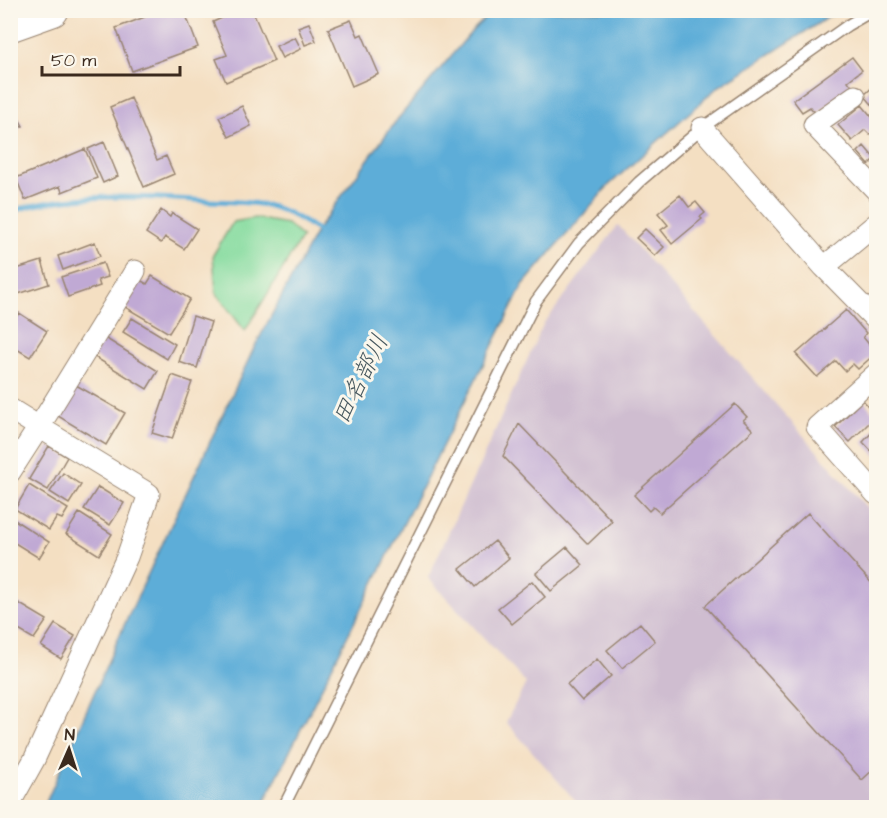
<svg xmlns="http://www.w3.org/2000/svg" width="887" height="818" font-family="'Architects Daughter','Klee One',sans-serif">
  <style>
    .industrial { fill: #cfbdd0 }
    .green { fill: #85db9f; stroke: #60825e; stroke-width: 1.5 }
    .water { fill: #5dadd8; stroke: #4c6c7b; stroke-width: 1.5 }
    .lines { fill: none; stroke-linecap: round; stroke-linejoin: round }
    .stream { stroke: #5dadd8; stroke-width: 5 }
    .building { fill: #c0a9d4 }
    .lane-casing { stroke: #988470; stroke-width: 13 }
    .street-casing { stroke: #988470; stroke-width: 23 }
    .highway-casing { stroke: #988470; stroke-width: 35 }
    .lane { stroke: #fff; stroke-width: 10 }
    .street { stroke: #fff; stroke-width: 21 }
    .highway { stroke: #fff; stroke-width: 33 }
    .labels { text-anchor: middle; stroke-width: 6; stroke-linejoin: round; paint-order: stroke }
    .water-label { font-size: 24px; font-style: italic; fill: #47585f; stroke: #fbf7ec }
  </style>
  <rect width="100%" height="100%" fill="#fbf7ec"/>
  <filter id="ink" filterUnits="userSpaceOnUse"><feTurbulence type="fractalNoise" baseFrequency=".0167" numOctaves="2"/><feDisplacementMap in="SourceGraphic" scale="12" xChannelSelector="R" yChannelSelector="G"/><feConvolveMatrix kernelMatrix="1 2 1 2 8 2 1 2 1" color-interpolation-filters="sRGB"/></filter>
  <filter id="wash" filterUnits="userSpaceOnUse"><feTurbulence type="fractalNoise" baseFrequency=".008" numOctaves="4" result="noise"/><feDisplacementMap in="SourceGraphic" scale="24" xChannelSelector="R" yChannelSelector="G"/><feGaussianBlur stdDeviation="1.35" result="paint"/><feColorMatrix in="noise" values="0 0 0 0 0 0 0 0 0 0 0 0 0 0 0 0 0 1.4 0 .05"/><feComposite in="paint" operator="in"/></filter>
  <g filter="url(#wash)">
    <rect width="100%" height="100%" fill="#f4dfc2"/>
    <!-- industrial -->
    <path class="industrial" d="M618 225 876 518V807H581L506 722 526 683 428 578 543 325Z"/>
    <!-- green -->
    <path class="green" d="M255 218 287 224 302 237 245 331 216 293 213 255 233 222Z"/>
    <!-- water -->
    <path class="water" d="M493 11H838L718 87 608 186 523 285 262 807H44L121 632 254 348 317 230 396 121 473 30Z"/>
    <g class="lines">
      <!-- stream -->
      <path class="stream" d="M10 212C71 191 146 197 208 201 229 202 252 201 273 207 290 212 306 223 322 233"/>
    </g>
    <g id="blocks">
      <!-- building -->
      <path class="building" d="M163 10H184L198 47 132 71 116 28Z
        M240 10H252L274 61 226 82 216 59 227 55 213 22Z
        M351 20 358 36 362 34 379 74 352 86 328 29Z
        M309 23 316 41 305 45 298 27Z
        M295 37 301 49 282 58 276 46Z
        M852 57 862 70 848 81 853 88 816 114 810 107 802 112 793 100Z
        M876 84V109L864 95Z
        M131 98 157 160 166 156 174 174 144 187 110 107Z
        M10 103 23 126 10 132Z
        M862 105 876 122V129L870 135 865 130 852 141 838 125Z
        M242 106 251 126 229 137 219 117Z
        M104 142 118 176 103 183 88 149Z
        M864 146 875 159 869 165 858 152Z
        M85 149 97 178 62 192 60 186 25 200 16 178Z
        M680 195 689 207 696 202 705 213 700 217 702 219 672 244 661 230 668 225 658 213Z
        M161 210 170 217 172 213 197 229 184 249 165 237 161 243 146 233Z
        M645 229 664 247 655 256 636 238Z
        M95 242 100 256 63 270 58 256Z
        M42 261 49 284 15 295 13 288 10 289V271Z
        M103 263 108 277 98 280 100 286 68 297 61 277Z
        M152 276 190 299 169 333 125 307 140 280 147 284Z
        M846 310 866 333 863 337 876 353 858 369 853 364 845 371 836 361 817 377 796 354Z
        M19 313 47 331 30 357 10 345V325Z
        M193 316 211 322 197 368 179 362Z
        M132 318 175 344 167 359 123 332Z
        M105 338 158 371 147 389 93 356Z
        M172 375 192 382 172 439 152 433Z
        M76 385 125 413 106 445 58 416Z
        M863 400 876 416 850 442 835 427Z
        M735 404 747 417 743 420 753 430 660 513 653 507 649 511 634 495Z
        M519 424 612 521 588 544 503 456Z
        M876 428V456L863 442Z
        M49 446 67 457 48 490 29 479Z
        M63 473 81 485 69 504 50 492Z
        M29 485 68 509 62 519 57 517 49 530 15 509Z
        M98 487 124 503 110 525 84 509Z
        M79 513 112 534 99 555 66 534Z
        M808 513 876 588V767L862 780 705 606Z
        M13 519 49 542 39 558 10 540V523Z
        M495 541 509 558 475 587 460 569Z
        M567 547 583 565 551 591 536 573Z
        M532 581 545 597 512 624 498 608Z
        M10 598 47 620 34 639 10 625Z
        M640 623 655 641 622 668 607 650Z
        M55 624 75 636 61 659 41 646Z
        M597 659 611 676 582 701 567 684Z"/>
    </g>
  </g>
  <g filter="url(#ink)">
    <use href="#blocks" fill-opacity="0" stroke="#988470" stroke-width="1.5"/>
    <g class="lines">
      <defs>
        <path id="lane" d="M283 808 536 301 579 243 639 182 702 128 848 25 874 10"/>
        <path id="street" d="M855 96 814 125 876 190
          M702 128 824 267 876 320
          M824 267 876 224
          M876 374 817 427 876 494
          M10 409 39 427 10 472
          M10 803 34 760 127 557 149 494 39 427 135 271"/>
        <path id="highway" d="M10 25 52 10"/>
      </defs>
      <!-- lane casing -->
      <use href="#lane" class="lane-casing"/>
      <!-- street casing -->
      <use href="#street" class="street-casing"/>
      <!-- highway casing -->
      <use href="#highway" class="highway-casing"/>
      <!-- lane -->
      <use href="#lane" class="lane"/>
      <!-- street -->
      <use href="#street" class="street"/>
      <!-- highway -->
      <use href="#highway" class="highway"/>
    </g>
  </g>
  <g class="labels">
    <!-- water labels -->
    <g class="water-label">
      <text transform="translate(360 379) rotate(-64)" y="8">田名部川</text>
    </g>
  </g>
  <!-- margin -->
  <rect width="887" height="818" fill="none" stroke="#fbf7ec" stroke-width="36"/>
  <!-- north arrow -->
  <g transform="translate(69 749) rotate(3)" stroke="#fbf7ec" stroke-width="4.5" paint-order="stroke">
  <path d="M0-4.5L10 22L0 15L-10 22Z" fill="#3b2a1e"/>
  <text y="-9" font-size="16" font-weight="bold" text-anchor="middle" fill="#3b2a1e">N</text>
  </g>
  <!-- scale -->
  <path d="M42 66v9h138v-9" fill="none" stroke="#3b2a1e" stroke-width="3"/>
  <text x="51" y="66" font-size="18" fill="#3b2a1e" stroke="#fbf7ec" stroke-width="4.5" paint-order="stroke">50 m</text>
</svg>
